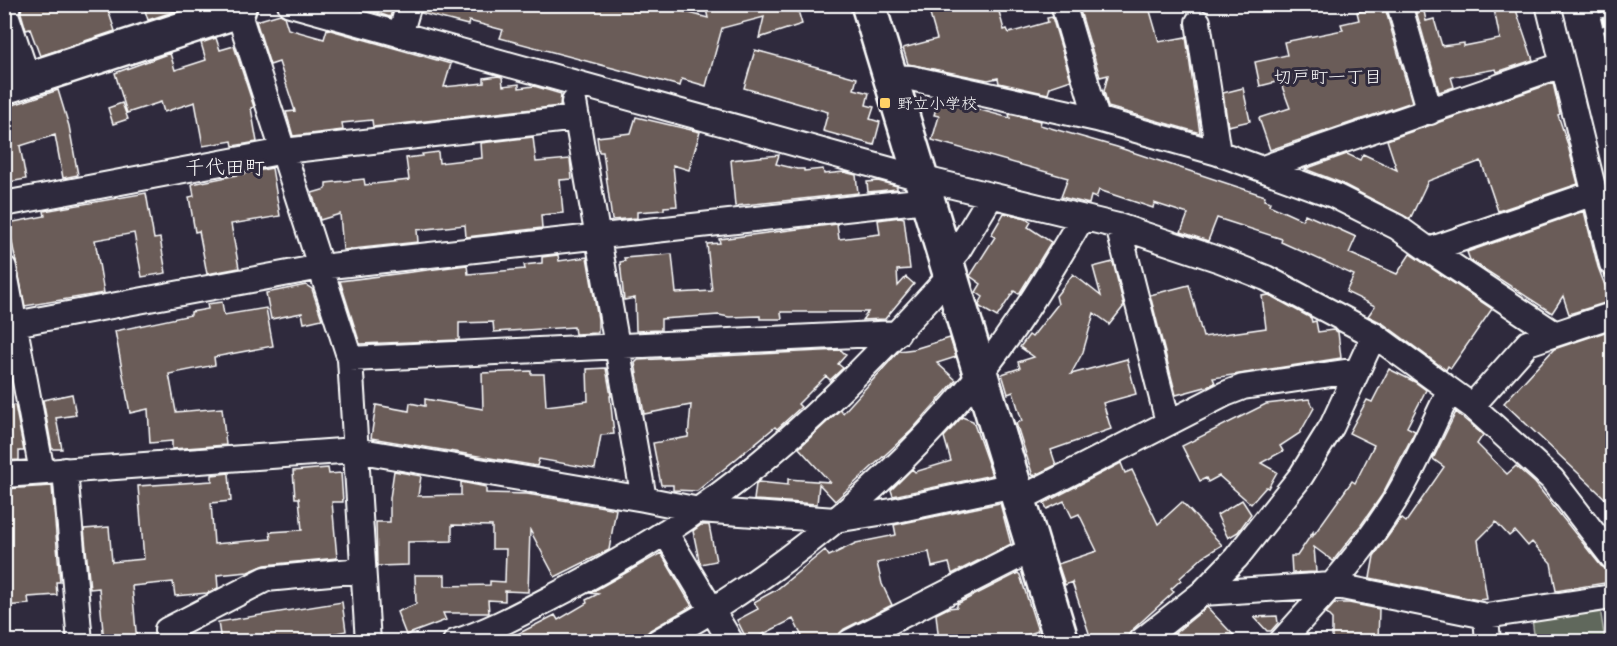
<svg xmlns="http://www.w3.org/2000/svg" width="1617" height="646" font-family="Mali,'Klee One',sans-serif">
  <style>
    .green { fill: #60685b; stroke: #b0b4ad; stroke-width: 1.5 }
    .building { fill: #6a5b58; stroke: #fff; stroke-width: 1.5 }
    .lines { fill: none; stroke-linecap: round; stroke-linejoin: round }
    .street-casing { stroke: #fff; stroke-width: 28 }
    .secondary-casing { stroke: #fff; stroke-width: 38 }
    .street { stroke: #2f2a3d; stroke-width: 24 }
    .secondary { stroke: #2f2a3d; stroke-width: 33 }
    .rail { stroke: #fff; stroke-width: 4.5; stroke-dasharray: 9 4.5; stroke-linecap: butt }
    .poi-dot { fill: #ffd166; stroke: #2f2a3d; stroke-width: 2 }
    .labels { text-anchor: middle; stroke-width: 6; stroke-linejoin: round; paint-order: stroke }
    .poi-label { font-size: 16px; fill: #fff; stroke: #2f2a3d; text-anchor: start }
    .neighbourhood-label { font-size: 18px; fill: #fff; stroke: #2f2a3d }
    .quarter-label { font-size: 20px; fill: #fff; stroke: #2f2a3d }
  </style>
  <rect width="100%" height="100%" fill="#2f2a3d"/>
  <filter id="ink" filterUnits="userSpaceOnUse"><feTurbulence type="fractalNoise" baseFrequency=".0167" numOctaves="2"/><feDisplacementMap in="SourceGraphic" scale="12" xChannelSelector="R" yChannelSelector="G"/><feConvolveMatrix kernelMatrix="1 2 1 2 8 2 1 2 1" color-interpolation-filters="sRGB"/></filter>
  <g filter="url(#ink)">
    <!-- green -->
    <path class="green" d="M1600 608 1605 641H1535L1532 619Z"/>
    <!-- building -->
    <path class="building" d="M22 4H106L115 31 40 56 30 29 26 30 21 13Z
      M143 4H197L148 20Z
      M350 4H394L390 17Z
      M423 4H655L708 18 705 4H796L802 24 759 38 764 17 722 28 706 86 682 79 680 86 500 38 503 30 469 21 468 25 421 13Z
      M927 4H997L1004 30 1007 29 1009 33 1048 22 1047 18 1052 17 1071 80 1050 87 1048 94 999 83 998 78 988 80 908 64 903 48 937 39Z
      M1078 4H1148L1159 42 1186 37 1200 133 1108 107 1104 91 1108 75 1100 77Z
      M1493 4H1514L1533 60 1497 72 1496 69 1451 77 1454 87 1439 92 1415 7 1423 6 1426 21 1434 19 1442 46 1464 43V46L1500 39Z
      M1380 7 1381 12 1386 11 1412 102 1270 150 1259 118 1290 108 1280 81 1260 86 1255 62 1287 55 1284 42 1343 30 1341 24 1359 20 1357 12Z
      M280 14 284 16 288 29 324 39 327 29 451 64 444 87 484 83V78L498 76 502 77 503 86 519 84V88L534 86 561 94 560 106 373 127 372 120 342 123 343 130 293 136 286 112 295 111 279 62 270 65 256 21Z
      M216 38 220 50 234 46 254 107 251 108 257 142 233 146 232 141 203 146 195 102 164 112 161 102 127 113 115 73 170 53 175 70 206 60 201 43Z
      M755 50 857 78 854 89 869 93 866 105 874 107 870 119 880 122 874 145 823 131 828 112 744 88Z
      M1553 83 1560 114 1558 115 1567 142 1578 184 1498 211 1481 161 1428 181 1410 219 1339 182 1305 169 1347 154 1360 160 1363 154 1397 170 1387 140Z
      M1243 88 1250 121 1228 126 1223 93Z
      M58 90 69 126 78 175 63 178 55 135 20 146 26 179 4 183V108Z
      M939 99 1010 118 1009 114 1041 121 1040 125 1117 147 1265 196 1264 200 1270 202 1269 205 1302 220 1305 214 1356 237 1349 253 1397 274 1410 254 1492 309 1451 368 1448 366 1446 370 1382 323 1368 316 1375 306 1346 292 1354 275 1281 242 1282 239 1217 218 1208 241 1181 232 1188 214 1154 203 1153 208 1099 190 1096 198 1091 196 1089 204 1061 197 1068 178 932 140 939 116 934 115Z
      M122 103 128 119 113 124 108 108Z
      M636 117 700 132 689 170 673 165 677 206 664 207V210L637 212V218L612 220 603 152H599L597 137 631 133Z
      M533 137 536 162 570 159 572 179 560 180 563 213 541 215 542 228 466 237 465 225 417 230 418 242 343 250 340 214 320 220 312 193 326 189V183L364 179 365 185 409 180 406 158 423 156 422 154 438 152 439 163 482 158 481 143Z
      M779 155 776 164 797 169H804V171L823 169 824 174 844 172 856 175 858 193 735 206 731 160Z
      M272 168 280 216 231 224 239 268 207 274 199 231 195 232 189 197 194 196 192 184Z
      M878 181 897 186V189L868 192 867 182Z
      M146 193 154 239 160 238 166 273 142 277 134 233 95 240 104 293 25 306 8 223 45 216 44 211Z
      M1584 211 1598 267 1611 301 1569 314 1563 296 1552 313 1470 260 1467 252Z
      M1004 213 1026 218 1031 222 1028 227 1051 242 1019 294 1014 291 997 317 980 307 979 304 983 297 976 292 981 284 970 276 995 237 991 235Z
      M900 217 904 218 910 269 897 270 898 286 906 277 914 284 885 319 862 320 868 312H781L782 319H760V316L729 317 719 315 661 319V330L636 331 635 298 624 300 620 262 625 261 624 258 672 254 676 293 712 291 707 244 720 243 719 239 837 224 839 239 880 234 878 220Z
      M558 255 559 261 587 257 598 319V333L575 334 574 327 494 332 493 322 459 323V340L360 344 340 281 467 265 468 274 525 269 524 265 542 263V257Z
      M1113 262 1124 306 1109 325 1108 323 1094 313 1083 352 1071 374 1127 359 1136 394 1103 403 1111 429 1051 450 1056 465 1033 476 1016 423 1022 421 1013 392 1008 394 1002 374 1020 368 1018 362 1034 357 1020 347 1029 335 1032 337 1058 304 1056 296 1073 274 1101 296 1093 267Z
      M306 285 312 289 322 319 304 323 302 313 271 319 266 293Z
      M1189 285 1203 337 1266 328 1262 296 1269 295 1311 318 1312 322 1316 321 1318 332 1333 330 1338 332 1341 358 1213 378 1215 383 1209 386 1176 395 1150 295Z
      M222 302 224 315 266 308 273 346 214 357 215 365 169 374 176 412 222 408 226 445 172 449V441L150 443 148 409 130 413 115 331 191 315V312L208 309 207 304Z
      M1611 330 1612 333V505L1504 403 1554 349Z
      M950 338 956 357 937 363 956 380 911 431 835 501 819 484 817 504 754 500 756 484 758 482 788 485V479L830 482 799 448 840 410 843 413 899 351 914 349Z
      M841 350 846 355 838 364 843 368 830 380 826 376 798 404 801 407 777 429 775 427 697 491 673 490V485H661L653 443 688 437 691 405 644 414 635 363 638 360Z
      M606 368 611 396H610L614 434 601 435 595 469 539 459 537 466 371 438 376 405 409 411 410 403 425 406V399L483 409 482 373 531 371V374H544L546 406 588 401 587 369Z
      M1389 369 1415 382 1426 390 1407 427 1415 431 1382 495 1361 525 1333 561 1314 547 1316 572 1292 573 1291 556H1297L1313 532V536L1352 481 1355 483 1374 445 1349 433 1367 400 1372 402Z
      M72 394 76 415 56 418 62 449H52L43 400Z
      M1309 399 1314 408 1300 433 1280 446 1283 451 1261 463 1277 472 1268 488 1266 487 1251 504 1219 476 1208 482 1206 478 1200 481 1182 446 1266 404Z
      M15 405 24 451H19V460L4 461V407Z
      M1456 412 1483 435 1477 444 1507 474 1516 466 1535 483 1601 566 1608 570 1611 582 1556 591 1551 563 1532 542 1528 546 1515 531 1509 536 1496 522 1478 540 1487 599 1478 600 1370 578 1374 556 1401 518 1406 522 1444 467 1433 459Z
      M962 417 973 421 992 475 893 496 891 490 912 469 915 472 951 461 944 437Z
      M1121 463 1125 473 1132 470 1158 524 1182 502 1222 545 1204 556 1180 578 1181 580 1171 589 1174 592 1131 631 1126 639 1123 642H1092L1072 582 1065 585 1058 564 1097 551 1079 514 1072 517 1064 501 1047 509 1044 503Z
      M328 468 329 474 341 473 343 502H332L337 558 265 565 248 572 217 575 218 588 207 593 175 596 173 582 132 586 137 642H104L99 588 90 589 84 529 109 527 112 562 144 559 138 486 212 481V475L229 473 231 501 211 503 214 544 271 539 270 532 302 530 299 498H295L293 471Z
      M394 471 421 476 418 496 461 495V482L486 487V493L527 494 616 509 609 550 555 577 530 530 528 592 505 591V601L488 600 489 613H443L446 620 406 635 397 612 416 604 415 575H445V586L490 585V581L505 582 506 549H492V526L452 525V541L408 542V565L377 566 376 522H390V498Z
      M52 486 60 582H56L57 595 28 597 29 604 4 606V489Z
      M1242 500 1251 514 1238 532 1228 538 1217 515Z
      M1000 503 1011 544 952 574 949 563 932 567 929 552 877 563 882 584 892 605 844 629 838 635 825 642H805L793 619 748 642 737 620 758 609 754 602 776 590 825 550 829 556 856 543 896 535 894 525Z
      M701 525H709L716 561 701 564 699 560 693 531Z
      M661 553 692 606 650 630 644 637 636 642H502L555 615 558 620 587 603 586 600 598 594 590 593Z
      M1018 573 1020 575 1038 631 1006 642H939L936 614 948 608 957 607V604Z
      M342 602 346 631 331 634 332 642H221L218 622Z
      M1335 603H1349L1379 609 1378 642H1332V619L1326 613Z
      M1207 607 1240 642H1164Z
      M1277 616 1278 623 1271 631H1267L1254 617Z"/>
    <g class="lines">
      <defs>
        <path id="street" d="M8 4 6 14 28 79
          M290 4 920 178 1118 226 1220 260 1266 278 1374 335 1472 406 1552 479 1612 557
          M1063 4 1097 119
          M1399 4 1430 112
          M1548 4 1612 264
          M238 11 350 359 368 642
          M1198 22 1218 153
          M400 35 409 4
          M889 77 911 78 1097 119 1218 153 1333 195 1397 227 1429 250 1555 334
          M574 102 644 499
          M1263 168 1562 65
          M4 204 284 151 577 118
          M1118 226 1168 422
          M1429 250 1594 193
          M944 256 957 252 991 196
          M4 268 42 472
          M4 326 321 267 927 200
          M350 359 898 333
          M1472 406 1528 343 1612 315
          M65 470 80 642
          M4 475 355 450 644 499 699 510 835 520 892 511 1014 485
          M1018 500 1225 394 1243 387 1358 370
          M665 532 731 642
          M1202 593 1332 585 1486 616 1612 597
          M1486 616 1488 642
          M168 642 167 630 266 579 362 570
          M455 642C492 630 531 608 566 590 611 566 656 540 698 510 792 444 874 360 950 275
          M657 642C675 631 695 622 712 610 812 547 906 466 980 374 1019 325 1050 272 1082 218
          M850 642 1033 549
          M1140 642 1202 593 1236 558 1301 476 1332 426 1374 335
          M1281 642C1317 601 1355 562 1384 517 1411 478 1429 432 1450 390"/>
        <path id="secondary" d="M868 4 1062 642
          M4 87 238 11 240 4"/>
      </defs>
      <!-- street casing -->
      <use href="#street" class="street-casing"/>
      <!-- secondary casing -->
      <use href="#secondary" class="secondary-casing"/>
      <!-- street -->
      <use href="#street" class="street"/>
      <!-- secondary -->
      <use href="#secondary" class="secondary"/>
      <!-- rail -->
      <path class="rail" d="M1599 4 1612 59
        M1612 4V7"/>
    </g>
  </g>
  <!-- markers -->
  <rect class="poi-dot" x="879" y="97" width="12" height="12" rx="3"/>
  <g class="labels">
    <!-- poi labels -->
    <g class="poi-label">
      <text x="897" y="109">野立小学校</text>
    </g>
    <!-- neighbourhood labels -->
    <g class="neighbourhood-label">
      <text x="1328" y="83">切戸町一丁目</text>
    </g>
    <!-- quarter labels -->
    <g class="quarter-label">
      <text x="225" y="174">千代田町</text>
    </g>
  </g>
  <!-- margin -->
  <rect width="1617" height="646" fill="none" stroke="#2f2a3d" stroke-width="24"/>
  <rect x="12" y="12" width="1593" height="622" fill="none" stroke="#fff" stroke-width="2" filter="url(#ink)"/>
</svg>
